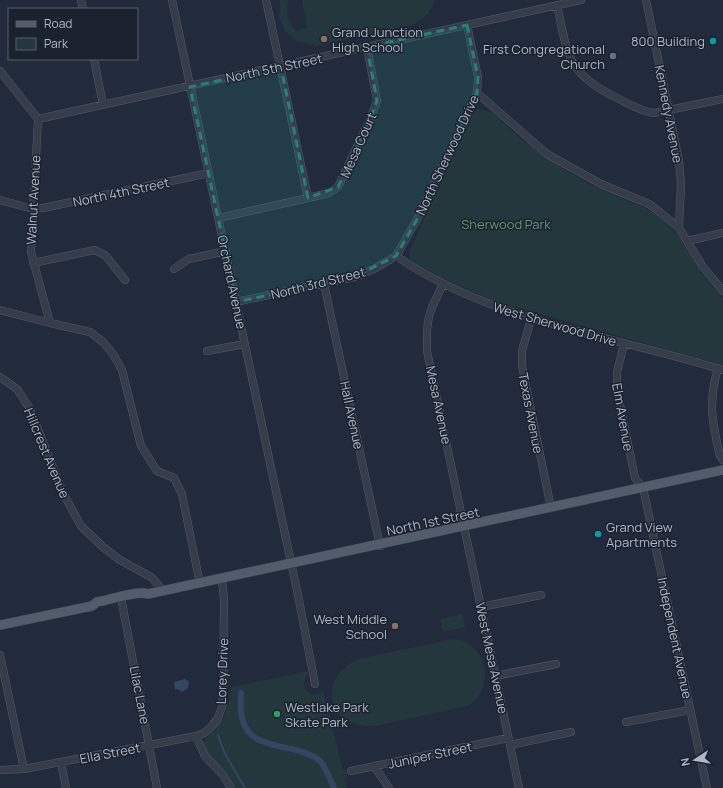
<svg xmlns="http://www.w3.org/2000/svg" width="723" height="788" font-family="Manrope,sans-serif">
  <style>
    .green { fill: #23373c }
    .water { fill: #344562 }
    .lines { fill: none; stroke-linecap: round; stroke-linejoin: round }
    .stream { stroke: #344562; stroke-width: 2 }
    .canal { stroke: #344562; stroke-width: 6 }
    .minor-casing { stroke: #535a69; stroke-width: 8 }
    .major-casing { stroke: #3e4654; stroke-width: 10 }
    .minor { stroke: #353d4b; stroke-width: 7 }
    .major { stroke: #535c6b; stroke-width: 9 }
    .marked { fill: #27807b; fill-opacity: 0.2; stroke: #27807b; stroke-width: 3; stroke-dasharray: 8 5; stroke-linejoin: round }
    .education-dot { fill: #8d6e63; stroke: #1a222f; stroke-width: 1.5 }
    .culture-dot { fill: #0f9aa8; stroke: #1a222f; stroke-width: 1.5 }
    .worship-dot { fill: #6b7280; stroke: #1a222f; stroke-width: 1.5 }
    .leisure-dot { fill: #2e9e5b; stroke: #1a222f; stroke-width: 1.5 }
    .labels { text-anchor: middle; stroke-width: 3; stroke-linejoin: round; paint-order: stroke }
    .poi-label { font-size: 13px; fill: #b0b7c7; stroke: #1a222f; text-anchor: start }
    .street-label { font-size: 13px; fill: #b0b7c7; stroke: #1a222f }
    .park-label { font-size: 13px; fill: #669974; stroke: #1a222f }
  </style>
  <rect width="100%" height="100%" fill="#212b3b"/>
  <!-- green -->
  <path class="green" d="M280 0H289C285 13 288 25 299 33L297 30 307 28 302 0H435L428 14 413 25 316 46 296 41 285 31 279 17Z
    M478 109 493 113 522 140 567 171 587 183 643 207 659 216 680 238 702 274 723 298V365L494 301 440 277 411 260 409 255 411 249 468 117Z
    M463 614 465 627 443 632 440 619Z
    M453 639C487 641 497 688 468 706L375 726C327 729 315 678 359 659Z
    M309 671 304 682 305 689 312 695 319 694 323 690 343 770H346L347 777 344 778 347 788H236L227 773 206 752 204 743 206 737 223 719 230 698 231 687Z"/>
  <!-- water -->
  <path class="water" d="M185 679 189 682 188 688 182 692 178 689 175 690 174 682Z"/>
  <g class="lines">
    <!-- stream -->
    <path class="stream" d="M218 735 225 754 245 788"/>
    <!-- canal -->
    <path class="canal" d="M241 693C241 701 240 710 242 718 250 754 297 741 320 761 326 767 330 780 334 788"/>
    <defs>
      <path id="minor" d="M81 0 83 9
        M172 0 299 600 315 684
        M266 0 308 198
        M646 0 679 161 681 184 679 228
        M557 5C568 56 567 74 617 98 629 104 640 111 654 113L723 99
        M94 59 103 105
        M0 71 38 119 31 252 50 323 90 332 103 342 113 354 122 370 141 446 157 471 174 478 182 494 200 584
        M477 93 547 154 601 184 649 204 661 213 679 228 703 267 723 291
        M38 119 581 0
        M0 200 33 209 43 208 209 173
        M219 218 308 198 329 193 338 187 370 119 377 101 367 47
        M687 241 723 233
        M396 256C494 323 612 335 723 370
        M396 256 419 216 477 93 478 77 467 25
        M33 263 95 250 106 256 125 280
        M174 269 189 259 226 251
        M324 284 380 546
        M443 285C428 312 426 321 427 351L519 788
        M236 302 354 277 374 269 396 256
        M0 310 50 323
        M531 319 522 351V366L551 508
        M624 344 617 372V390L635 478 643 488 707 788
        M207 351 245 344
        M718 368C708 402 712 422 720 456L723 460
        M0 377 17 389 30 409 63 493 81 526 103 547 120 560 151 577 164 591
        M122 603 157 788
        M481 607 541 595
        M0 655 24 769
        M495 676 556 664
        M626 722 690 710
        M196 736 205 756 223 775 231 788
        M510 745 571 732
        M61 762 66 788
        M374 766 389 788
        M0 770 24 769 196 736 204 733 212 726 218 718 223 704 224 600 222 580
        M351 771 508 738"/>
      <path id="major" d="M0 625 92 606 97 602C109 600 137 590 148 594L723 470"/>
    </defs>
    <!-- minor casing -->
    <use href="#minor" class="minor-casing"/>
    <!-- major casing -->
    <use href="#major" class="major-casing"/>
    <!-- minor -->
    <use href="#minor" class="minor"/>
    <!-- major -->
    <use href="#major" class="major"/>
  </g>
  <!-- marked area -->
  <path class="marked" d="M467 25 478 77 477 93 419 216 396 256 354 277 236 302 190 87 281 67 308 198 338 187 370 119 377 101 367 47Z"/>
  <!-- markers -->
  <g class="education-dot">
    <circle cx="324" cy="39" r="4"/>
    <circle cx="395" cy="626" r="4"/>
  </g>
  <g class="culture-dot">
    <circle cx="713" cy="41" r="4"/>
    <circle cx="598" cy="534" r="4"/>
  </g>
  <circle class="worship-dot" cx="613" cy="56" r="4"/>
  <circle class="leisure-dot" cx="277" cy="714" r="4"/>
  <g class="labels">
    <!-- poi labels -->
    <g class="poi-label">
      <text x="332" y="37">Grand Junction<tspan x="332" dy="15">High School</tspan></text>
      <text x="705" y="46" text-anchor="end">800 Building</text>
      <text x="605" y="54" text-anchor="end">First Congregational<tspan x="605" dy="15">Church</tspan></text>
      <text x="606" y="532">Grand View<tspan x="606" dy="15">Apartments</tspan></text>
      <text x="387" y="624" text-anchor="end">West Middle<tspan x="387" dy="15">School</tspan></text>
      <text x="285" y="712">Westlake Park<tspan x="285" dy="15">Skate Park</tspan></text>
    </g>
    <!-- street labels -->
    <g class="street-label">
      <text transform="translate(274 68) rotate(-12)" y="5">North 5th Street</text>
      <text transform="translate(669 114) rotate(79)" y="5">Kennedy Avenue</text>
      <text transform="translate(358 145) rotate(-66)" y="5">Mesa Court</text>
      <text transform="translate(447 155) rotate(-65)" y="5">North Sherwood Drive</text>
      <text transform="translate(121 192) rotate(-12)" y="5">North 4th Street</text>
      <text transform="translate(33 200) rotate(-87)" y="5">Walnut Avenue</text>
      <text transform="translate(232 282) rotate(78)" y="5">Orchard Avenue</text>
      <text transform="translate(318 283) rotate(-14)" y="5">North 3rd Street</text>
      <text transform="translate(555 324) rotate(16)" y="5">West Sherwood Drive</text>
      <text transform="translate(439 405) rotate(78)" y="5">Mesa Avenue</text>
      <text transform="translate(531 413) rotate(79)" y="5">Texas Avenue</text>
      <text transform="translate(352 415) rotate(78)" y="5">Hall Avenue</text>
      <text transform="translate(623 417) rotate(80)" y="5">Elm Avenue</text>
      <text transform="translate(47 453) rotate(67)" y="5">Hillcrest Avenue</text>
      <text transform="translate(433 521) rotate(-12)" y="5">North 1st Street</text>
      <text transform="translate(675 638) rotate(78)" y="5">Independent Avenue</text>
      <text transform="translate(492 658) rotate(78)" y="5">West Mesa Avenue</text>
      <text transform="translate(222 671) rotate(-88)" y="5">Lorey Drive</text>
      <text transform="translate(140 695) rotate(79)" y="5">Lilac Lane</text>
      <text transform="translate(110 753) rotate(-11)" y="5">Ella Street</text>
      <text transform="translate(430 755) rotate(-12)" y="5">Juniper Street</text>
    </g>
    <!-- park labels -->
    <g class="park-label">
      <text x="506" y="229">Sherwood Park</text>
    </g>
  </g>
  <!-- legend -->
  <rect x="8" y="8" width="130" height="52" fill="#1a222f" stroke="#565e6c"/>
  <rect x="16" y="21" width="20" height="6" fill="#535c6b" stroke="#565e6c"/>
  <text x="44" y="28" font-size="12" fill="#b0b7c7">Road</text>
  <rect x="16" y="38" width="20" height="12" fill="#23373c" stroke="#565e6c"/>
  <text x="44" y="48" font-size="12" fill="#b0b7c7">Park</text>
  <!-- north arrow -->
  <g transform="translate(695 760) rotate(258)" stroke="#1a222f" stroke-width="3" paint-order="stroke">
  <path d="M0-3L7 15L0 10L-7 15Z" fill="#b0b7c7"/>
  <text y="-6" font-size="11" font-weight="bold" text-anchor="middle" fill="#b0b7c7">N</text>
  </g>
</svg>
